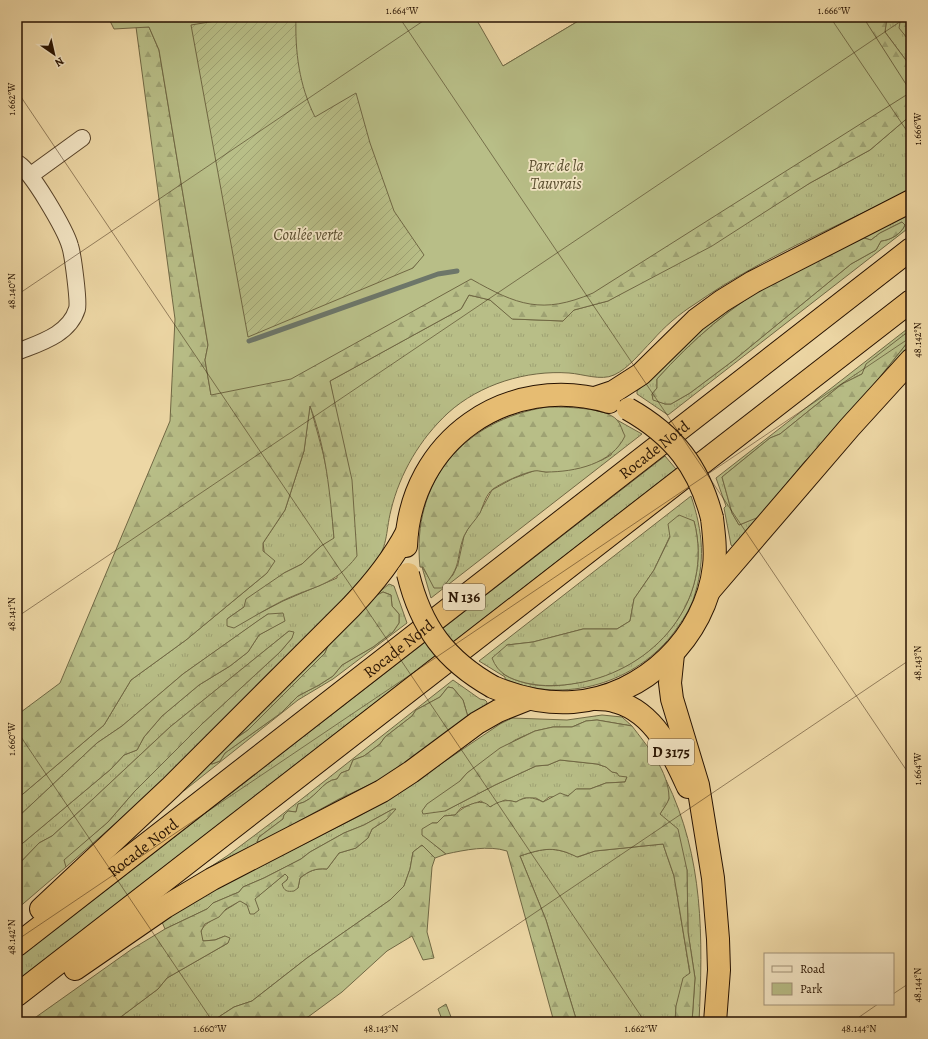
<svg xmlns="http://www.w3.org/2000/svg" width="928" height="1039" font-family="Alegreya,serif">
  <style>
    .grass { fill: url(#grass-tufts); stroke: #706844; fill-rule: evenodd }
    .forest { fill: url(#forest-firs); stroke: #706844 }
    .park { fill: #b8be87; stroke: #706844 }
    .garden { fill: url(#garden-furrows); stroke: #706844 }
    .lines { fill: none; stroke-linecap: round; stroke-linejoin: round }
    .stream { stroke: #6d7669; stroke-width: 5 }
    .minor-casing { stroke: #584329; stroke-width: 18 }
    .highway-casing { stroke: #271200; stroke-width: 24 }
    .minor { stroke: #f3e5c4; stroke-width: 16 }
    .highway { stroke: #e6bc72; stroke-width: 22 }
    .highway-bridge-casing { stroke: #271200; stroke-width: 24; stroke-linecap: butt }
    .highway-bridge { stroke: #e6bc72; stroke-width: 22 }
    .ticks { fill: none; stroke: #271200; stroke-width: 1; stroke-opacity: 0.45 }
    .labels { text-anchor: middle; stroke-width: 3.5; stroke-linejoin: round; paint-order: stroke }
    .shield { fill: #f3e5c4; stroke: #64513b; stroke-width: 1 }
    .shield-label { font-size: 15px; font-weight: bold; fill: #271200 }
    .park-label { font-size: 16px; font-style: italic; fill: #5a4e2f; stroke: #f3e5c4 }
    .street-label { font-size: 16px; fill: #271200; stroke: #f3e5c4 }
    .neatline { fill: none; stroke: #271200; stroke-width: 1.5 }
    .ticks-label { font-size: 10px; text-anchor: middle; fill: #271200 }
  </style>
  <defs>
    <pattern id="grass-tufts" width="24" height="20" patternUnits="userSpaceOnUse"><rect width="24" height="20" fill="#b8be87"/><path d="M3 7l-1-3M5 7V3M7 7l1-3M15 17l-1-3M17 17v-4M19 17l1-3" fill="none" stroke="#9ea273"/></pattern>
    <pattern id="forest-firs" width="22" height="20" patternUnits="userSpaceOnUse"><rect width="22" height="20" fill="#b8be87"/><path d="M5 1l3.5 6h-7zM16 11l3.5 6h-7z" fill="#9ea273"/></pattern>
    <pattern id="garden-furrows" width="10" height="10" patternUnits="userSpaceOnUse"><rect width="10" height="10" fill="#b8be87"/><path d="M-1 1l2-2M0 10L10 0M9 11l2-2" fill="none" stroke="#9ea273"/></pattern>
  </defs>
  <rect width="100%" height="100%" fill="#edd7a5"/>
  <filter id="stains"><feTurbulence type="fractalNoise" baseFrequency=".005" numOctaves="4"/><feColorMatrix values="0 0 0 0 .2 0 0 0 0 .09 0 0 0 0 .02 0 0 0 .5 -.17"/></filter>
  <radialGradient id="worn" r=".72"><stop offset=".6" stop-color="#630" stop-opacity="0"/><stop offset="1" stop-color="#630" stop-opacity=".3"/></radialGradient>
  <!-- grass -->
  <path class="grass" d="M887 17H901L900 28 911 43V67L885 32Z
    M911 115V189C839 226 762 257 695 304 679 314 664 327 652 341 640 353 629 368 614 375 601 381 583 374 569 373 527 370 480 384 448 413 420 439 400 473 391 510 385 534 389 547 371 568 343 601 311 631 280 662 244 699 209 736 172 772 138 804 102 835 66 867L63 860 108 822 134 792 203 723 280 652 292 638 289 631 170 727 93 799 52 836 39 843 17 866V848L111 769 124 755 137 750 144 737 162 716 199 685 230 666 248 652 259 635 284 621 268 614 183 674 122 726 97 743 17 818V799L104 725 131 680 186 640 267 573 263 543 285 510 304 451 310 405 323 453 330 486 334 539 321 546 302 564 284 573 244 607 227 619 260 613 283 601 337 578 336 414 330 381 461 309 469 295 490 300 513 319 563 321 574 310 608 301 810 183 870 150Z
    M911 210V226L668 415 637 394V391C666 367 689 337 719 314 777 271 847 242 911 210ZM902 222 905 225C901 234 891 240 881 241L876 250 851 264 734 360 690 393 671 404H665L653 399 652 394 657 388V379C692 340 732 305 779 279 806 264 836 253 864 238L871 240 880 233Z
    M911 326V333L862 374 842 384 780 434 770 438 722 477 732 513 739 525C772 514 786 475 813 455L859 403 911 338V349L733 547 731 545 724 508 726 506 716 478Z
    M617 420 642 434 431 598 422 567 430 579 442 587 453 575 458 564 464 536 471 523 479 514 492 490 512 479 536 470 546 472 575 468 602 460 611 455 621 430Z
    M665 456 676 469 17 981V959Z
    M691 496C703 532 706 562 693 600 689 611 682 621 675 631 637 683 564 705 505 679V677L479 661ZM694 521C715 602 653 670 576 683 550 688 526 687 503 674L507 645 533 642 583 629H617L630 621 634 599 654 570 670 536Z
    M389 584 394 586 407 623 333 679 298 700 185 790 174 796 175 792 360 608ZM383 592 391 595 392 606 399 614V623L393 632 373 647 342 665 333 676 319 685 298 696 281 713 225 753 220 761 212 764 210 763V760L222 747 248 730 325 653 330 641 377 595Z
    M453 680 480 699 485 700 487 702 486 707 417 759 370 789 184 886H181L227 856 275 820ZM448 687 453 688 463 700 468 717 388 776 368 788 339 799 303 822 263 841 257 842 259 837 283 819 284 815 288 811 296 812 298 804C315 801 322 780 337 779L341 773 349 770 353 760 364 756 380 744 385 737 412 716 416 710 440 697Z
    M602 715 622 717 632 726 597 720 586 721 572 727H553L535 731 515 740 467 773 460 781 445 811 495 785 536 766 548 765 560 760 597 764 606 767 612 772 617 773 627 777 625 782 606 783 590 789H577L568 796 549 797 543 802 536 798H524L516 802 505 800 490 807 481 801 461 808 455 815 444 816 437 823H432L435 845 446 854 435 858 422 845 413 852 410 869 404 886 390 900 307 958 252 1001 234 1007 211 1022H114L158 989 167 978 228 943 225 936 215 940 203 941C196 928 208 923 217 917 221 915 223 911 227 909 232 906 236 904 240 900L247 905 285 874 288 877 287 880 282 884 298 888 300 878C309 871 315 868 327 869L339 853 356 848 368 838 372 829 386 820 393 809 364 825 344 833 310 852 301 859 264 878 243 887 239 892 213 903 207 909 165 929 162 922 206 894 361 815 392 797 500 724 512 718 567 720Z
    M666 780C704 857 703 938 699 1022H692L695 978 688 932 687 870 660 814 669 799Z
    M663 844 674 876 690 974 676 1006 675 1022H577L546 920 520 856C544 848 554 846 578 857L595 851Z"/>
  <!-- forest -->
  <path class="forest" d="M585 17H887L885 32 911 67V115L870 150 810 183 712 246 608 301 574 310 563 321 512 319 490 300 469 295 461 309 330 381 352 480 357 556C333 587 315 585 282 601 266 609 250 619 234 628L227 626V619L244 607 246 599 284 573 302 564 321 546 334 538C330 494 326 448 310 406L304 451 285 510 263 543V551L275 561 267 573 186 640 131 680 104 725 17 799V715L60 683 170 421 175 319 136 27H149L159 50 208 345 205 360 211 395 503 66Z
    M901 17H911V43L899 28Z
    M902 222 905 225C901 234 891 240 881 241L876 250 851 264 734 360 690 393 671 404H665L653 400 652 394 657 388V379C692 340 732 305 779 279 806 264 836 252 864 238L871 240 880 233Z
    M911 332V338L859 403 813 455 805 461 759 517 739 525 732 513 722 477 770 438 780 434 842 384 862 374 866 364 905 334Z
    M547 407C563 407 606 407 617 420 621 424 622 431 625 436 612 464 575 472 546 472 542 472 538 470 534 471 523 473 501 483 493 489 486 494 483 506 480 513 475 521 468 527 464 536 455 560 463 565 442 588H434L423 567H420C411 481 464 420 547 407Z
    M679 515 694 521C715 601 654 670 578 683 560 686 544 687 526 683 510 679 498 674 492 658L507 645 533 642 583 629H617L630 621 634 599 654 570 670 537 668 524Z
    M383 592 391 595 392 606 399 614V623L393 632 373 647 342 665 333 676 319 685 298 696 281 713 225 753 220 761 212 764 210 763 231 742 248 730 325 653 330 641 377 595Z
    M283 613 285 621 259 635 248 652 230 666 199 685 162 716 144 737 137 750 124 755 111 769 17 848V818L97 743 122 726 183 674 259 620 268 614Z
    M289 631 294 632 292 638 280 652 203 723 134 792 108 822 64 860 66 867 17 909V866L39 843 52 836 93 799 170 727Z
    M448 687 453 688 463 700 468 717 388 776 339 799 263 841 257 842 259 837 283 819 284 815 288 811 296 812 298 804C315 801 322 780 337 779L341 773 349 770 353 760 364 756 380 744 385 737 412 716 416 710 440 697Z
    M597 720 632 726C647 746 669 771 669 798 668 803 663 809 660 814L678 829 687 870 688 932 695 978 692 1022H675L676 1006 683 978 690 973 674 876 663 844 595 851 577 857C555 846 544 848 520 856L546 920 577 1022H554L507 851C488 845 465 850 446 854L422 835V829L432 823H437L444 816 455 815C462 807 482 796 490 807 499 801 506 799 516 802 526 796 533 797 543 802L560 793 568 796 576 789H590L606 783 625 782 627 777 619 776 617 773 612 772 606 767 597 764 560 760 548 765 536 766 495 785 445 811 423 814 422 811 427 804 460 781 467 773 500 748 535 731 553 727H572L586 721Z
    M393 809H396L386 820 372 829 368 838 356 848 339 853 327 869C315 868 309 871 300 878L298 888 294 891C287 892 284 891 282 884L287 880 288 877 285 874 255 899 259 910 254 914H250L247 905 240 901 226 909 219 917 205 924 201 931 203 941 215 940 225 936 230 938 228 943 167 978 158 989 114 1022H29L132 949 165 929 207 909 213 903 239 892 243 887 264 878 301 859 310 852 344 833 364 825Z
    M422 845 435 858 432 867 427 932 434 958 423 960 412 936 387 951 342 992 308 1017 292 1022H211L234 1007 252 1001 307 958 390 900 404 886 410 869 413 852Z
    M446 1004 453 1022H443L438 1009Z"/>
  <!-- park -->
  <path class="park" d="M108 17H475L503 66 585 17H863L911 92 593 293C542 315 517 305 471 279L291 379 211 395 205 360 208 345 159 50 149 27 114 29Z"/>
  <!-- garden -->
  <path class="garden" d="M240 17H296C295 52 299 85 315 117L356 93 370 143 394 211 424 255 413 268 248 337 191 25Z"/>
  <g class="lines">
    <!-- stream -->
    <path class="stream" d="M249 341 438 274 457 271"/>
    <defs>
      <path id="minor" d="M17 163C30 168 66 231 70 246 73 255 79 302 77 309 69 335 39 343 17 352
        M31 175 82 138"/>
      <g id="highway">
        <path d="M595 398 613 392 641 374 696 320 722 301 753 282 911 201"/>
        <path d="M406 546C410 440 508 372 609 402"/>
        <path d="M710 590 850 427 911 360"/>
        <path d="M673 654 670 683 672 699 698 785 713 878 718 939 719 970 715 1022"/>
        <path d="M493 687C519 698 545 704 573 702 644 697 706 637 714 566 716 550 714 534 712 518"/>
        <path d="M596 699C603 699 611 700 617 702 655 713 673 754 688 787"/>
        <path d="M41 909 171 787 351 607C373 584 392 561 407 532"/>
        <path id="s1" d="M17 945 911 249"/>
        <path d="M75 969 165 907 212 879 382 791 411 772 477 723 498 711 528 699"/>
        <path d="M17 995 911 301"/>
      </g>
    </defs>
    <!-- minor casing -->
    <use href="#minor" class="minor-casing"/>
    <!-- highway casing -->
    <use href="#highway" class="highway-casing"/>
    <!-- minor -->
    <use href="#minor" class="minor"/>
    <!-- highway -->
    <use href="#highway" class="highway"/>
    <defs>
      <path id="highway-bridge" d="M628 409C674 435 699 467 712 518
        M408 574C421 627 445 660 493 687"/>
    </defs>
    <!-- highway-bridge casing -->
    <use href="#highway-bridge" class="highway-bridge-casing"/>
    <!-- highway-bridge -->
    <use href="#highway-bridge" class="highway-bridge"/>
  </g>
  <!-- ticks -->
  <path class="ticks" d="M399 17 911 777M830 17 911 137M17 91 645 1022M17 295 429 17M17 617 907 17M17 731 213 1022M17 940 911 337M893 994 911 982M373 1022 911 659M852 1022 878 1004"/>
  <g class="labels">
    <!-- shield labels -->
    <g class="shield">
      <rect x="443" y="584" width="42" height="26" rx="3"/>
      <rect x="648" y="739" width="46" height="26" rx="3"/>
    </g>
    <g class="shield-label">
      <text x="464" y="602">N 136</text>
      <text x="671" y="757">D 3175</text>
    </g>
    <!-- park labels -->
    <g class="park-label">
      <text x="556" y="171">Parc de la<tspan x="556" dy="18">Tauvrais</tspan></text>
      <text x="308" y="240">Coulée verte</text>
    </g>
    <!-- street labels -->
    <g class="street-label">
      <text dy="6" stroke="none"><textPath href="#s1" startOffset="807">Rocade Nord</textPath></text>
      <text dy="6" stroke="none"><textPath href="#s1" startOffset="483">Rocade Nord</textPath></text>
      <text dy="6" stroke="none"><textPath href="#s1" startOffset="159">Rocade Nord</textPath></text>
    </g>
  </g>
  <!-- margin -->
  <rect width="928" height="1039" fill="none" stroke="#edd7a5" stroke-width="44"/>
  <!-- legend -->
  <rect x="764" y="953" width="130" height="52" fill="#f3e5c4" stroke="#a19176"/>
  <rect x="772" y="966" width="20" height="6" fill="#f3e5c4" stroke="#a19176"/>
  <text x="800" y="973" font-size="12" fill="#271200">Road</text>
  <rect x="772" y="983" width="20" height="12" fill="#b8be87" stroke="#a19176"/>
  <text x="800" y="993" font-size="12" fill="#271200">Park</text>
  <!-- north arrow -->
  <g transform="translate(54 54) rotate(146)" stroke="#f3e5c4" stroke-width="3" paint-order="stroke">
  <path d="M0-3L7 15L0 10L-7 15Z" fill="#271200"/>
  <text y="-6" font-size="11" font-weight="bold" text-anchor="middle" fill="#271200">N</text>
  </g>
  <rect x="22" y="22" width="884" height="995" class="neatline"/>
  <g class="ticks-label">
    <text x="402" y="14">1.664°W</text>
    <text x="834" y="14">1.666°W</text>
    <text transform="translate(11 99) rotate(-90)" y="4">1.662°W</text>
    <text transform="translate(917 129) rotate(-90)" y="4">1.666°W</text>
    <text transform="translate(11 291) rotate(-90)" y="4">48.140°N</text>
    <text transform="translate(917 340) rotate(-90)" y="4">48.142°N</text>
    <text transform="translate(11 614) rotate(-90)" y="4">48.141°N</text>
    <text transform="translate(917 663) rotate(-90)" y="4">48.143°N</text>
    <text transform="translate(11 739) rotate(-90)" y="4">1.660°W</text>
    <text transform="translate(917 769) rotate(-90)" y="4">1.664°W</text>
    <text transform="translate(11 937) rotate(-90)" y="4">48.142°N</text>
    <text transform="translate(917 985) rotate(-90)" y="4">48.144°N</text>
    <text x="210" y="1032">1.660°W</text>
    <text x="381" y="1032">48.143°N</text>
    <text x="641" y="1032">1.662°W</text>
    <text x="859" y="1032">48.144°N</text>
  </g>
  <rect width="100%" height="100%" filter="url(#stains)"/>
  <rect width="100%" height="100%" fill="url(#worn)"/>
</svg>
